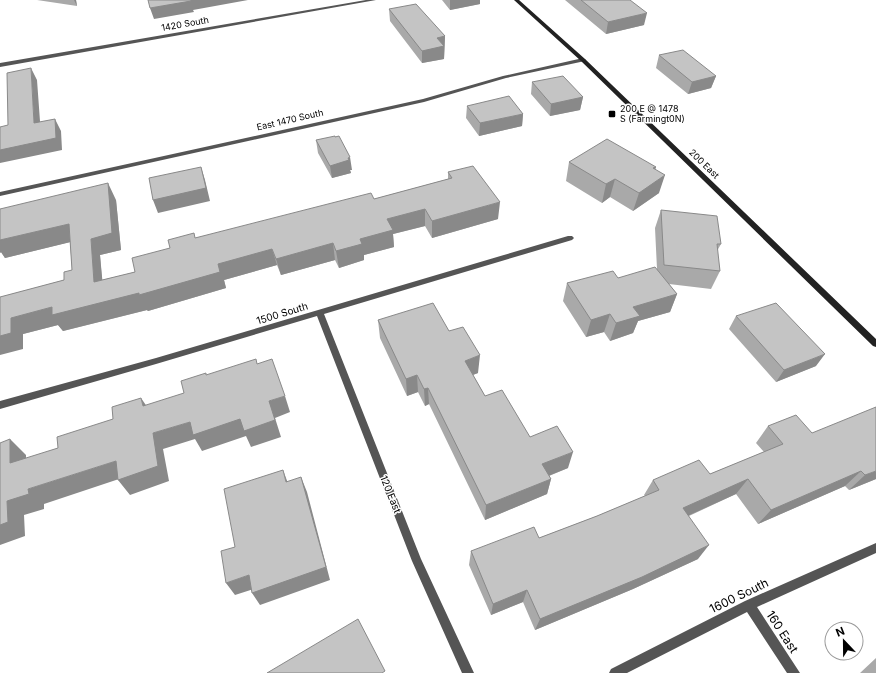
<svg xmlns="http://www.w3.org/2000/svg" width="876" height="673" font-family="Inter,sans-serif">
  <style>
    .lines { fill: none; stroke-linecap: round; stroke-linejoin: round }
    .minor { fill: #555; fill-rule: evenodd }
    .secondary { fill: #222; fill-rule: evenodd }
    .wall { fill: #a9a9a9 }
    .shaded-wall { fill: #898989 }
    .building { fill: #c4c4c4; stroke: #898989 }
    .poi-dot { fill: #000; stroke: #fff; stroke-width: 1.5 }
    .labels { text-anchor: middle; stroke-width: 3; stroke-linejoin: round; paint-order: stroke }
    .far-street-label { font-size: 9px; fill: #000; stroke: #fff }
    .far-poi-label { font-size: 9px; fill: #000; stroke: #fff; text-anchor: start }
    .street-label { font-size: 10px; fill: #000; stroke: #fff }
    .near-street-label { font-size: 12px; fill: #000; stroke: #fff }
  </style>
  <rect width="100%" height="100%" fill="#fff"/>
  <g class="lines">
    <!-- minor -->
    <path class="minor" d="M366 0H376L0 67V63Z
      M583 58 586 60 585 61 506 78 424 102 0 196V192L423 99 503 76Z
      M568 236H572L574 238 572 240 324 314 421 559 474 673H462L412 561 317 316 156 364 0 409V401L156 358Z
      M876 543V553L757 607 800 673H787L747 612 627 673H609L611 669 745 601Z"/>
    <!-- secondary -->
    <path class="secondary" d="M514 0H519L585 59 876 339V347L873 346 581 61Z"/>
  </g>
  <!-- wall -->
  <path class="wall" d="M37 0H76L77 6Z
    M442 0H480V4L450 10Z
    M565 0H630L644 25 606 34Z
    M389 9 445 36 444 59 422 63 390 21Z
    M659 55 716 76 711 88 688 94 656 68Z
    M532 82 583 97 580 110 550 116 531 94Z
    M467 106 523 114 522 126 479 136 466 118Z
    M316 140 352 170H350L351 173 332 178 318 153Z
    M569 162 656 167 655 169 659 193 633 211 610 197 602 203 566 181Z
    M448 172 498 219 432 238 425 226 393 234 394 247 364 255V260L339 268 335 260 281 275 277 265 224 280 226 288 148 311 147 310 63 331 58 325 23 334V349L1 297 64 280 72 270 70 242 5 258 1 252 0 253V209L116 200 121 250 100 255 102 280 135 272 170 248 195 238 374 199 448 179Z
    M661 210 721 244 717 251 720 271 711 289 669 284 677 294 670 312 638 321 633 333 610 341 604 332 586 337 563 301 567 283 618 278 657 269 655 228Z
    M736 316 816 366 776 382 729 329Z
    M378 320 449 331 478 373 473 375 485 396 530 437 568 468 549 476 551 479 547 494 485 520 429 404 425 406 418 392 407 396 380 338Z
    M768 426 812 433 876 479 849 490 845 486 758 524 736 494 689 516 698 559 633 589 535 630 523 602 491 615 469 565 471 551 539 538 597 516 645 496 644 495 653 480 710 474 764 452 756 443Z
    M876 658V673H860Z"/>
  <!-- shaded-wall -->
  <path class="shaded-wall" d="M74 0H76L77 6Z
    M190 0H248L193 10 194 12 154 19 150 8Z
    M450 0H480V4L450 10Z
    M647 13 644 25 606 34 608 22Z
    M445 36 444 59 422 63V51L437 38Z
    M31 68 37 80 41 135 34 123Z
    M716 76 711 88 688 94 692 82Z
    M583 97 580 110 550 116 551 104Z
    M523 114 522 126 479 136 480 123Z
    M55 119 61 131 62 150 0 163V150Z
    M350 157 352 170H350L351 173 332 178 330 166Z
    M201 167 205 180 210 201 158 213 153 200Z
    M656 167 650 185 665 175 659 193 633 211 639 193 653 168Z
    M615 179 610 197 602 203 606 184Z
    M108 183 116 200 121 250 100 255 104 298 94 282 91 239Z
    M500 202 498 219 432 238V221Z
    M425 209V226L393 234 394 247 364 255V260L339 268 336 251 360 239 387 219Z
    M69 224 79 240 5 258 1 252 0 253V240Z
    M333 243 335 260 281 275 276 259Z
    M272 249 277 265 224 280 226 288 148 311 147 310 63 331 58 325 23 334V349L0 355V336L11 318Z
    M677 294 670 312 638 321 633 333 610 341 616 323 633 307Z
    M610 314 604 332 586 337 591 320Z
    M825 354 816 366 776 382 784 370Z
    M480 355 478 373 464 378 465 361Z
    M417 375 418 392 407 396 406 379Z
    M428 388 429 404 425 406 424 389Z
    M285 396 290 412 275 418 281 437 251 447 246 436 202 451 195 439 163 449 169 481 130 495 118 480 153 433 190 422 269 401Z
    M141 398 152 414 143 406Z
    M10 439 26 455V478L10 463Z
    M573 452 568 468 538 480 542 464Z
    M116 461 128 476 44 504V509L24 515 25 536 0 545V525L7 501 28 489Z
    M283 470 289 486 286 482Z
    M861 471 845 486 758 524 771 510Z
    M876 471V479L849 490 865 475Z
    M301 477 307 492 330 580 260 605 252 593Z
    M551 479 547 494 485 520 486 505Z
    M748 479 736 494 674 522 683 508Z
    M709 545 698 559 633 589 535 630 540 619Z
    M249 575 257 588 235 595 226 583Z
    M527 590 523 602 491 615 493 604Z"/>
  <!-- building -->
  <path class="building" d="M148 0H191V1L150 8Z
    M581 0H630L647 13 608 22Z
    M416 4 445 36 437 38 444 46 422 51 389 9Z
    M683 50 716 76 692 82 659 55Z
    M31 68 34 123 55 119 56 138 0 150V127L8 125 7 73Z
    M563 76 583 97 551 104 532 82Z
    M509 96 523 114 480 123 467 106Z
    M335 136V137L339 136 350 157 348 158 349 160 330 166 316 140Z
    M607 139 656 167 653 168 665 175 639 193 615 179 606 184 569 162Z
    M473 166 500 202 432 221 425 209 387 219 393 230 360 239 362 244 336 251 333 243 276 259 272 249 218 264 220 272 139 295V293L52 315V307L11 318V333L0 336V297L64 280V272L72 270 69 224 0 240V209L108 183 112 233 91 239 94 282 135 272 132 258 170 248 168 240 194 233 195 238 371 193 374 199 452 178 448 172Z
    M201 167 206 188 153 200 149 178Z
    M661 210 717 216 721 244H717L720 271 664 265Z
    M655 267 677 294 633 307 640 316 616 323 610 314 591 320 567 283 613 271 618 278Z
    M433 303 449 331 463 327 480 355 465 361 485 396 502 390 530 437 557 426 573 452 542 464 551 479 486 505 428 388 424 389 417 375 406 379 378 320Z
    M776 303 825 354 784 370 736 316Z
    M256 359 257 364 272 359 285 396 269 401 275 420 244 431 240 419 193 435 190 422 153 433 158 466 118 480 116 461 28 489 29 494 7 501 8 522 0 525V443L10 439V463L58 448 57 437 113 419 112 407 141 398 143 406 184 393 181 381 206 373V375Z
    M876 407V471L865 475 861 471 771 510 748 479 683 508 709 545 642 577 540 619 527 590 493 604 471 551 534 527 539 538 597 516 659 490 653 480 699 460 710 474 783 444 768 426 796 415 812 433Z
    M283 470 286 482 301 477 326 567 252 593 249 575 226 583 221 551 235 547 224 489Z
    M358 619 385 671 382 673H267Z"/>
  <!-- markers -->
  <rect class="poi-dot" x="608" y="110" width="8" height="8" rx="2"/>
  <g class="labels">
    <!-- far-street labels -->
    <g class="far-street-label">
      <text transform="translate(185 24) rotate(-10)" y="3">1420 South</text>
      <text transform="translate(290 120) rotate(-13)" y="3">East 1470 South</text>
      <text transform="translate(704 164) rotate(44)" y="3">200 East</text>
    </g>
    <!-- far-poi labels -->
    <g class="far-poi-label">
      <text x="620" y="112">200 E @ 1478<tspan x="620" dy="10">S (Farmingt0N)</tspan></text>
    </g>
    <!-- street labels -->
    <g class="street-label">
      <text transform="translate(282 313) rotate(-17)" y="4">1500 South</text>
      <text transform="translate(391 494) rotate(68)" y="4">120 East</text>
    </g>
    <!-- near-street labels -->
    <g class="near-street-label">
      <text transform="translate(739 596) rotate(-26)" y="4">1600 South</text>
      <text transform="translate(782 632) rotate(57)" y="4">160 East</text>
    </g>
  </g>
  <!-- north arrow -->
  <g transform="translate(844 641) rotate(338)"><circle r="19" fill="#ffffff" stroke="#999999"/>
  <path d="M0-3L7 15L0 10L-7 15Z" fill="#000000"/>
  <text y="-6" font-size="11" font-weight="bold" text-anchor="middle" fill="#000000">N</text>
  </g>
</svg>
